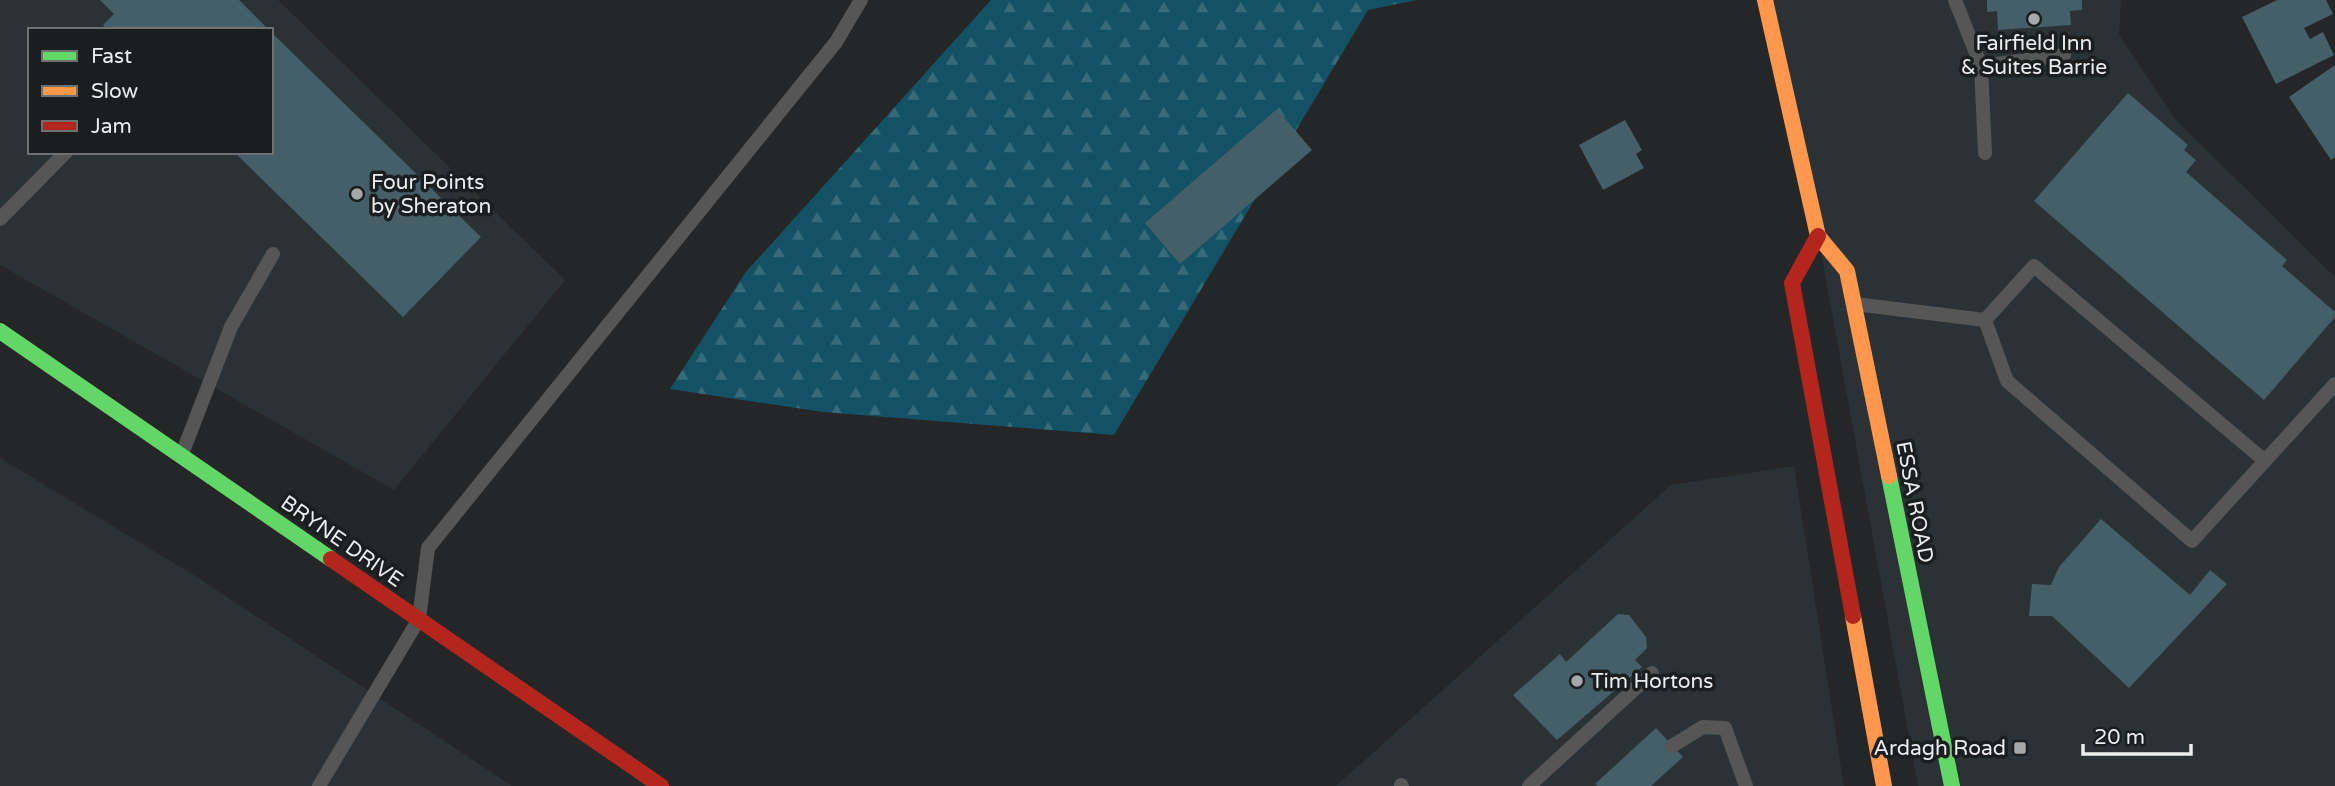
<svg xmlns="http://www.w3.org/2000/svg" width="2335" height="786" font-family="'Varela Round',sans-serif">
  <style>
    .built { fill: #2a3235; fill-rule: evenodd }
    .forest { fill: url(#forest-firs) }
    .building { fill: #445f68 }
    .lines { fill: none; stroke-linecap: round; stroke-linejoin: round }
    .lane { stroke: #565657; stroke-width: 14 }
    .fast { stroke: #63d668; stroke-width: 16 }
    .slow { stroke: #ff974d; stroke-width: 16 }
    .jam { stroke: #b3261e; stroke-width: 16 }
    .poi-dot { fill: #a6a7a8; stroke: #1b1e1e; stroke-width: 2.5 }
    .labels { text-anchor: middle; stroke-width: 7; stroke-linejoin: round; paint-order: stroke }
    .poi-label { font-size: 21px; fill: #ebeced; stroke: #1b1e1e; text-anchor: start }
    .street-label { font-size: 21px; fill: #ebeced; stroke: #1b1e1e }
  </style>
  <defs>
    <pattern id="forest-firs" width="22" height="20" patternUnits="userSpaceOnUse" patternTransform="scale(1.75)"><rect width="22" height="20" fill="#135264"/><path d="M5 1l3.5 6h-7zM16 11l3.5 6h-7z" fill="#366b7a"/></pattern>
  </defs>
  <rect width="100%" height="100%" fill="#252627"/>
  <!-- built -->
  <path class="built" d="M0 0H278L565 280 394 490 0 265ZM30 30H271V152H30Z
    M1765 0H2121L2119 35 2175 119 2335 277V786H1918L1818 236Z
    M0 458 197 577 512 786H0Z
    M1794 466 1844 786H1336L1671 485Z"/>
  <!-- forest -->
  <path class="forest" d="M991 0H1417L1368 10 1114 435 823 412 670 389 745 273Z"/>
  <!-- building -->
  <path class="building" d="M100 0H239L269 30H108L103 25 114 14Z
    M1987 0H2082V10L2070 11 2071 25 1998 30 1997 11 1987 12Z
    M2277 0H2326L2333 14 2304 28 2310 39 2323 32 2334 55 2276 84 2242 17Z
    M271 32 481 237 403 317 234 152H271Z
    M2335 65V157L2331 160 2289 97Z
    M2128 93 2188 145 2184 150 2196 160 2186 172 2287 260 2282 266 2335 312V317L2264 400 2034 201Z
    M1277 109 1312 150 1180 264 1145 223Z
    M1625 120 1642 150 1636 154 1644 168 1603 190 1579 145Z
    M2101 519 2190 595 2210 570 2227 584 2129 688 2052 616H2029L2032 584 2051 585 2059 567Z
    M1618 614 1629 615 1646 637 1647 648 1635 660 1642 667 1557 740 1513 695 1560 654 1566 662Z
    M1656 728 1683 757 1651 786H1598L1595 784Z"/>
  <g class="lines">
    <!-- lane -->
    <path class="lane" d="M1955 0 1981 66 1985 153
      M1981 66 2064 55
      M0 219 66 152
      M1855 304 1985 320 2007 381 2192 541 2335 384
      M1985 320 2034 266 2265 461
      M182 454 231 327 273 254
      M1672 746 1703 727 1725 728 1746 786
      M1401 785 1402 786
      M319 786 419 619 428 548 836 42 861 0
      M1529 786 1652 673"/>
    <!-- fast -->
    <path class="fast" d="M0 331 331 559
      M1889 476 1952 786"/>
    <!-- slow -->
    <path class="slow" d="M1765 0 1818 236 1847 271 1889 476
      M1853 616 1884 786"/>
    <!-- jam -->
    <path class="jam" d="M1818 236 1792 283 1853 616
      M331 559 661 786"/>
  </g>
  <!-- markers -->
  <g class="poi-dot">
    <circle cx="2034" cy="19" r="7"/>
    <circle cx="357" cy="194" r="7"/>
    <circle cx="1577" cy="681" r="7"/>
    <rect x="2013" y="741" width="14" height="14" rx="3.5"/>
  </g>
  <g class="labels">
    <!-- poi labels -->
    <g class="poi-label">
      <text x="2034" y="50" text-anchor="middle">Fairfield Inn<tspan x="2034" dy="24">&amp; Suites Barrie</tspan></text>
      <text x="371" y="189">Four Points<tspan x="371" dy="24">by Sheraton</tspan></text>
      <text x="1591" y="688">Tim Hortons</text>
      <text x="2006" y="755" text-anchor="end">Ardagh Road</text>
    </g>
    <!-- street labels -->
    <g class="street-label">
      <text transform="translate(1915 502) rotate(79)" y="7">ESSA ROAD</text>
      <text transform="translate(342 541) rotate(35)" y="7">BRYNE DRIVE</text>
    </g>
  </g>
  <!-- legend -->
  <rect x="28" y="28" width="245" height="126" fill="#1b1e1e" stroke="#6e7071" stroke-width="2"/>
  <rect x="42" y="51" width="35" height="10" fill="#63d668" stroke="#6e7071" stroke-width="2"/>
  <text x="91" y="63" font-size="21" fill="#ebeced">Fast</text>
  <rect x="42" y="86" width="35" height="10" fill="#ff974d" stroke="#6e7071" stroke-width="2"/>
  <text x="91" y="98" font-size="21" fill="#ebeced">Slow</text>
  <rect x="42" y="121" width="35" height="10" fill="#b3261e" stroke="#6e7071" stroke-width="2"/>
  <text x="91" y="133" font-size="21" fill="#ebeced">Jam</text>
  <!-- scale -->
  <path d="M2083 744v10h108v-10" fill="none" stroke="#ebeced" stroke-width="3.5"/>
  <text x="2094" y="744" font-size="21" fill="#ebeced" stroke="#1b1e1e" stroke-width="5" paint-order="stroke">20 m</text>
</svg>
